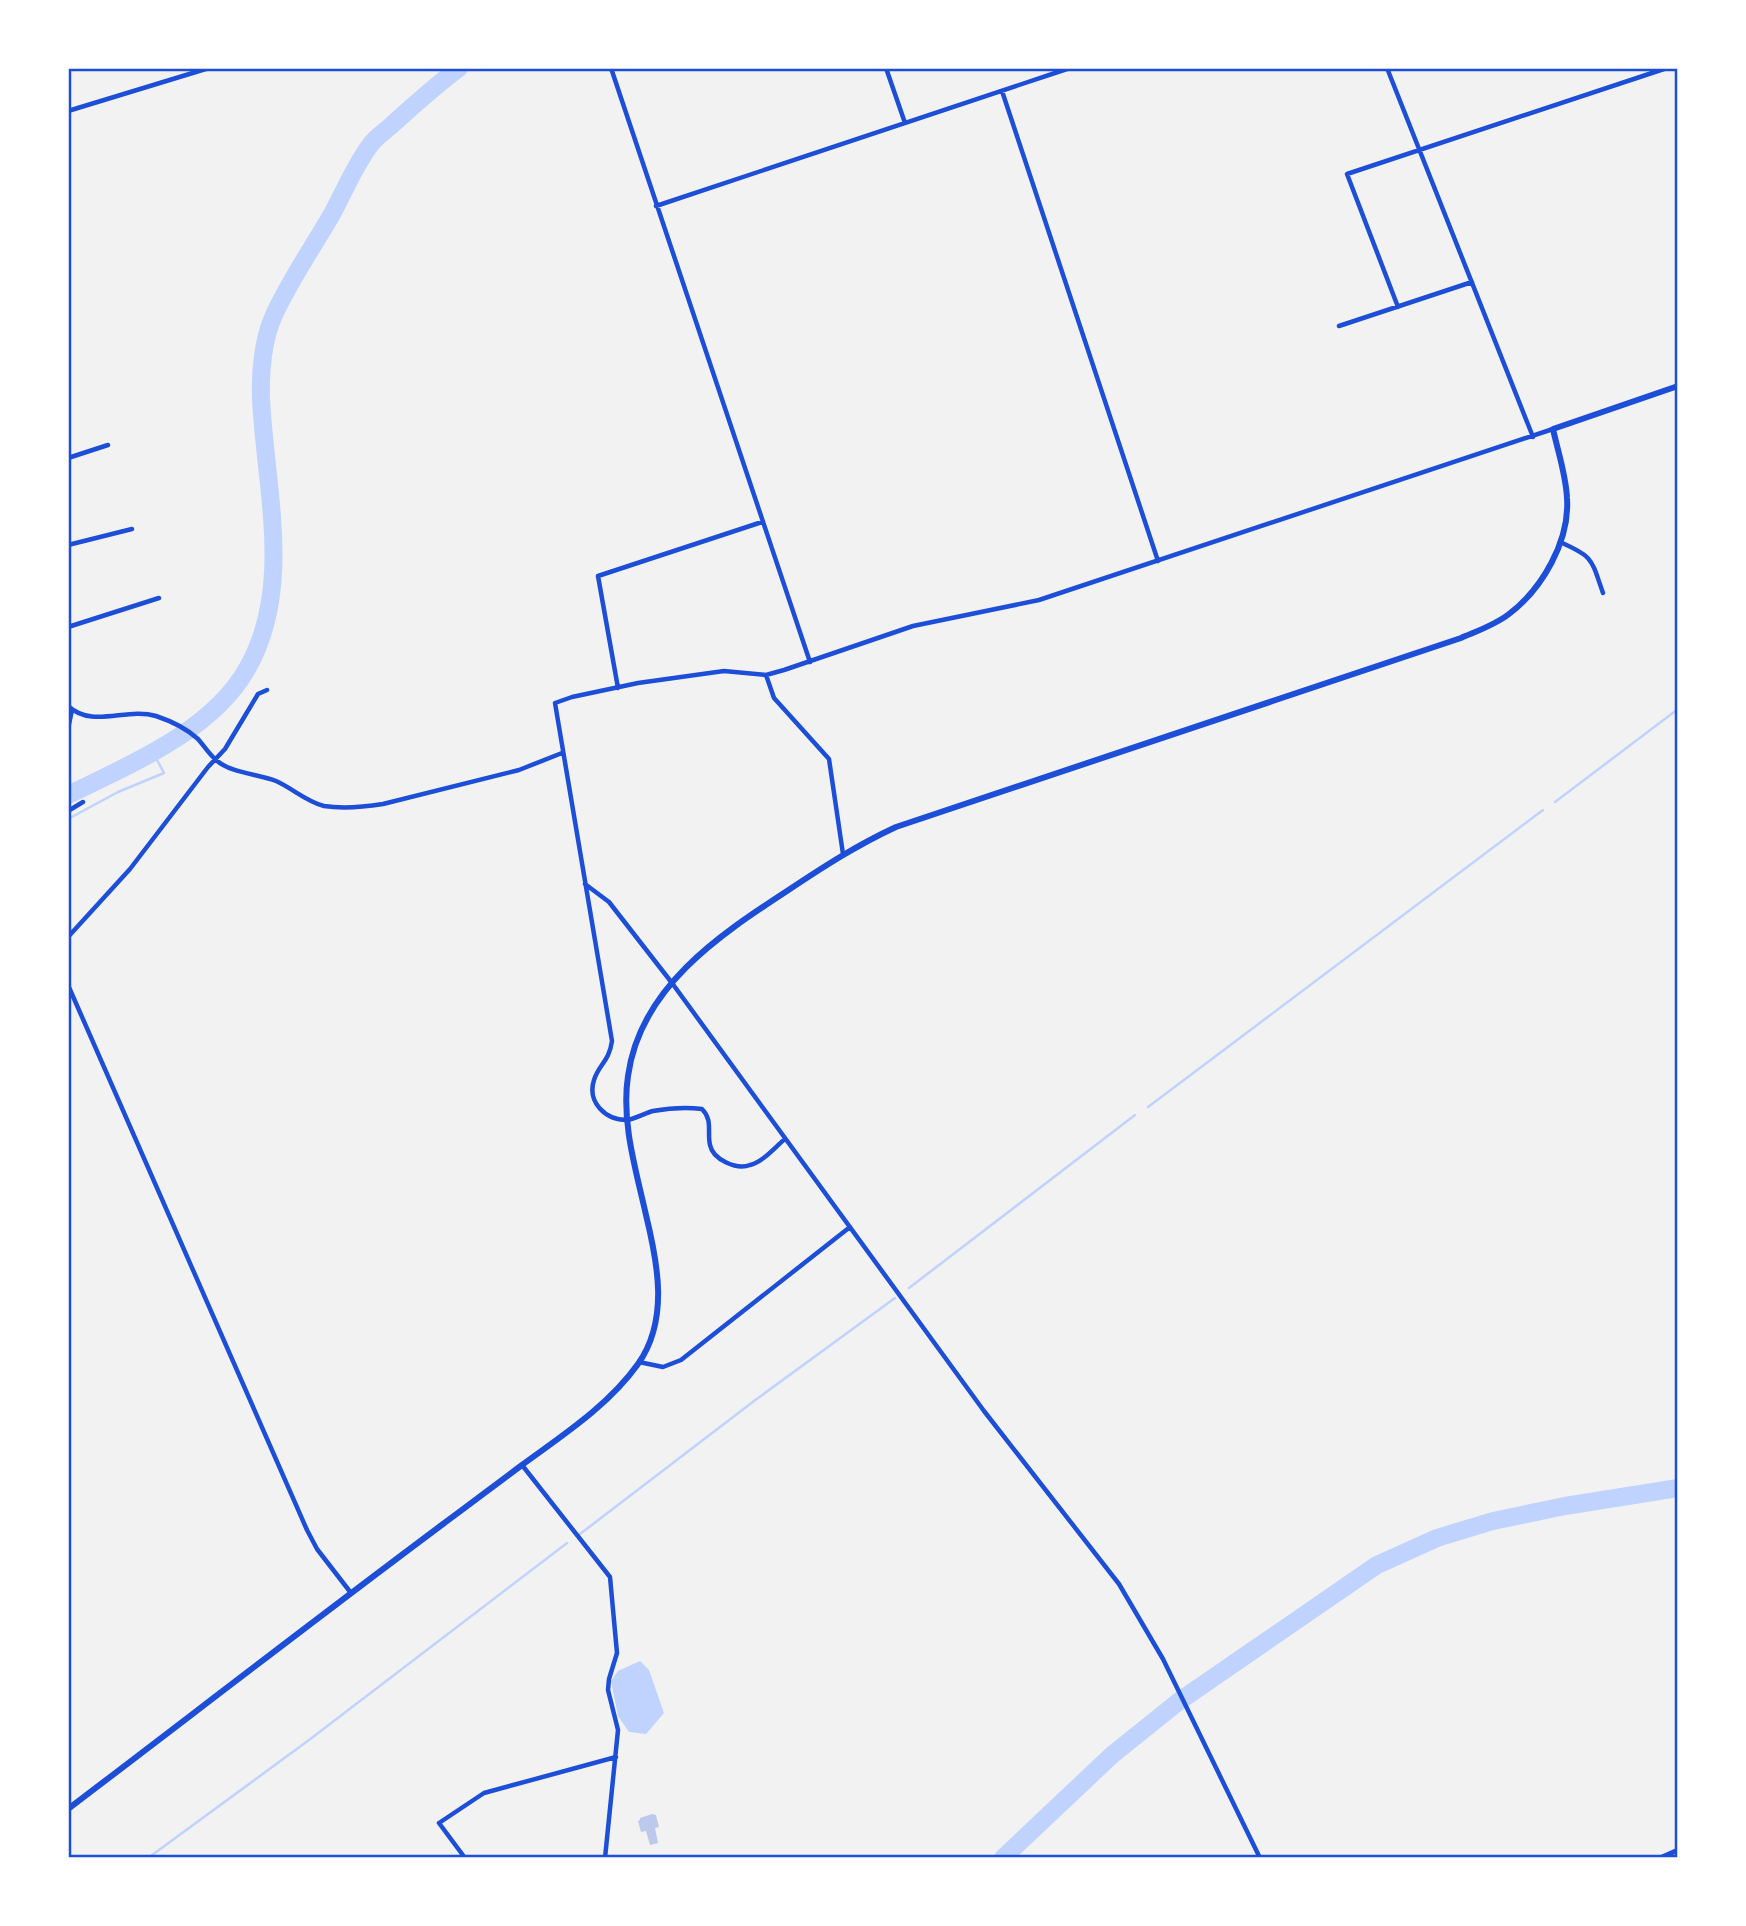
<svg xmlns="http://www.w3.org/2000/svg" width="1746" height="1926" font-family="'Public Sans',sans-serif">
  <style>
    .water { fill: #bfd3fe }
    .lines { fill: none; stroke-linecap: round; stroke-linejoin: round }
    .stream { stroke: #bfd3fe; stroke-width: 2.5 }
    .river { stroke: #bfd3fe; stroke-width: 18 }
    .building { fill: #bdc9ec }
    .minor { stroke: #1d4ed8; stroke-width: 4.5 }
    .tertiary { stroke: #1d4ed8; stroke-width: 5 }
    .secondary { stroke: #1d4ed8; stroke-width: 6 }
    .neatline { fill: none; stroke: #1d4ed8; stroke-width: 2.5 }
  </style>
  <rect width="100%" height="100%" fill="#f2f2f2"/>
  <!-- water -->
  <path class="water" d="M640 1661 649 1670 664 1713 646 1734 629 1732 618 1716 611 1681 618 1671Z"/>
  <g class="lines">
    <!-- stream -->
    <path class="stream" d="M1555 802 1678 709
      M68 819 118 792 164 773 157 760 149 755
      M1148 1107 1543 810
      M909 1288 1135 1115
      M580 1534 754 1401 895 1298
      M148 1858 309 1740 567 1543"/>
    <!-- river -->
    <path class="river" d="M68 795C129 765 212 731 247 669 294 587 265 487 261 398 260 372 263 339 274 315 290 280 313 247 332 214 344 192 356 163 371 144 377 136 387 130 394 123 415 104 436 85 459 68
      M1003 1858 1112 1755 1178 1702 1377 1565 1437 1538 1493 1521 1565 1506 1678 1488"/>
  </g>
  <!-- building -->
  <path class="building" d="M652 1814 656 1815 659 1827 655 1828 658 1843 650 1845 646 1831 641 1832 638 1821 640 1820V1818Z"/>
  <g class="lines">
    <!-- minor -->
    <path class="minor" d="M611 68 810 662
      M886 68 905 123
      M1387 68 1533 437
      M1002 91 1158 561
      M68 111 209 68
      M656 206 1070 68
      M1398 307 1347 174 1667 68
      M1339 326 1472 282
      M68 458 108 445
      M1560 542C1594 557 1591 559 1603 593
      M68 545 132 529
      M68 627 159 598
      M766 675 774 698 829 759 843 854
      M618 688 598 576 762 522
      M68 706C93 729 126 707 156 716 171 721 186 728 198 739 204 746 209 754 216 760 230 773 258 774 276 781 292 788 307 802 324 806 343 809 364 807 383 804L519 770 562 753
      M68 729 72 710
      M68 811 83 802
      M585 884 609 902 672 983 984 1411 1119 1584 1163 1659 1260 1858
      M68 937 130 869 208 767 225 749 258 694 267 690
      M68 985 307 1530 317 1549 351 1593
      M785 1139C775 1147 763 1162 750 1165 737 1170 713 1160 710 1145 707 1132 713 1120 702 1109 685 1107 670 1108 653 1111 645 1113 635 1119 627 1120 605 1120 587 1102 594 1080 599 1064 609 1062 612 1041L555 703 572 697 638 683 724 671 766 675 784 670 913 626 1039 600 1553 429
      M639 1362 663 1367 681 1360 850 1227
      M522 1465 610 1577 617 1653 609 1679 608 1690 618 1730 605 1858
      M465 1858 439 1823 484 1793 616 1757"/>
    <!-- tertiary -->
    <path class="tertiary" d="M1660 1858 1678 1850"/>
    <!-- secondary -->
    <path class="secondary" d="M68 1809C193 1714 317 1618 443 1524 469 1505 495 1485 522 1465 563 1435 608 1406 638 1364 669 1320 658 1264 646 1215 636 1170 621 1122 628 1076 640 988 718 936 787 891 823 867 857 845 896 827L1461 638C1477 631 1495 625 1509 614 1542 589 1570 541 1567 498 1566 475 1558 452 1553 429L1678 386"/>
  </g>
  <!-- border -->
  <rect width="1746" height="1926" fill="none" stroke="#ffffff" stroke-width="140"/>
  <rect x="70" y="70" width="1606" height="1786" class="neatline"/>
</svg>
